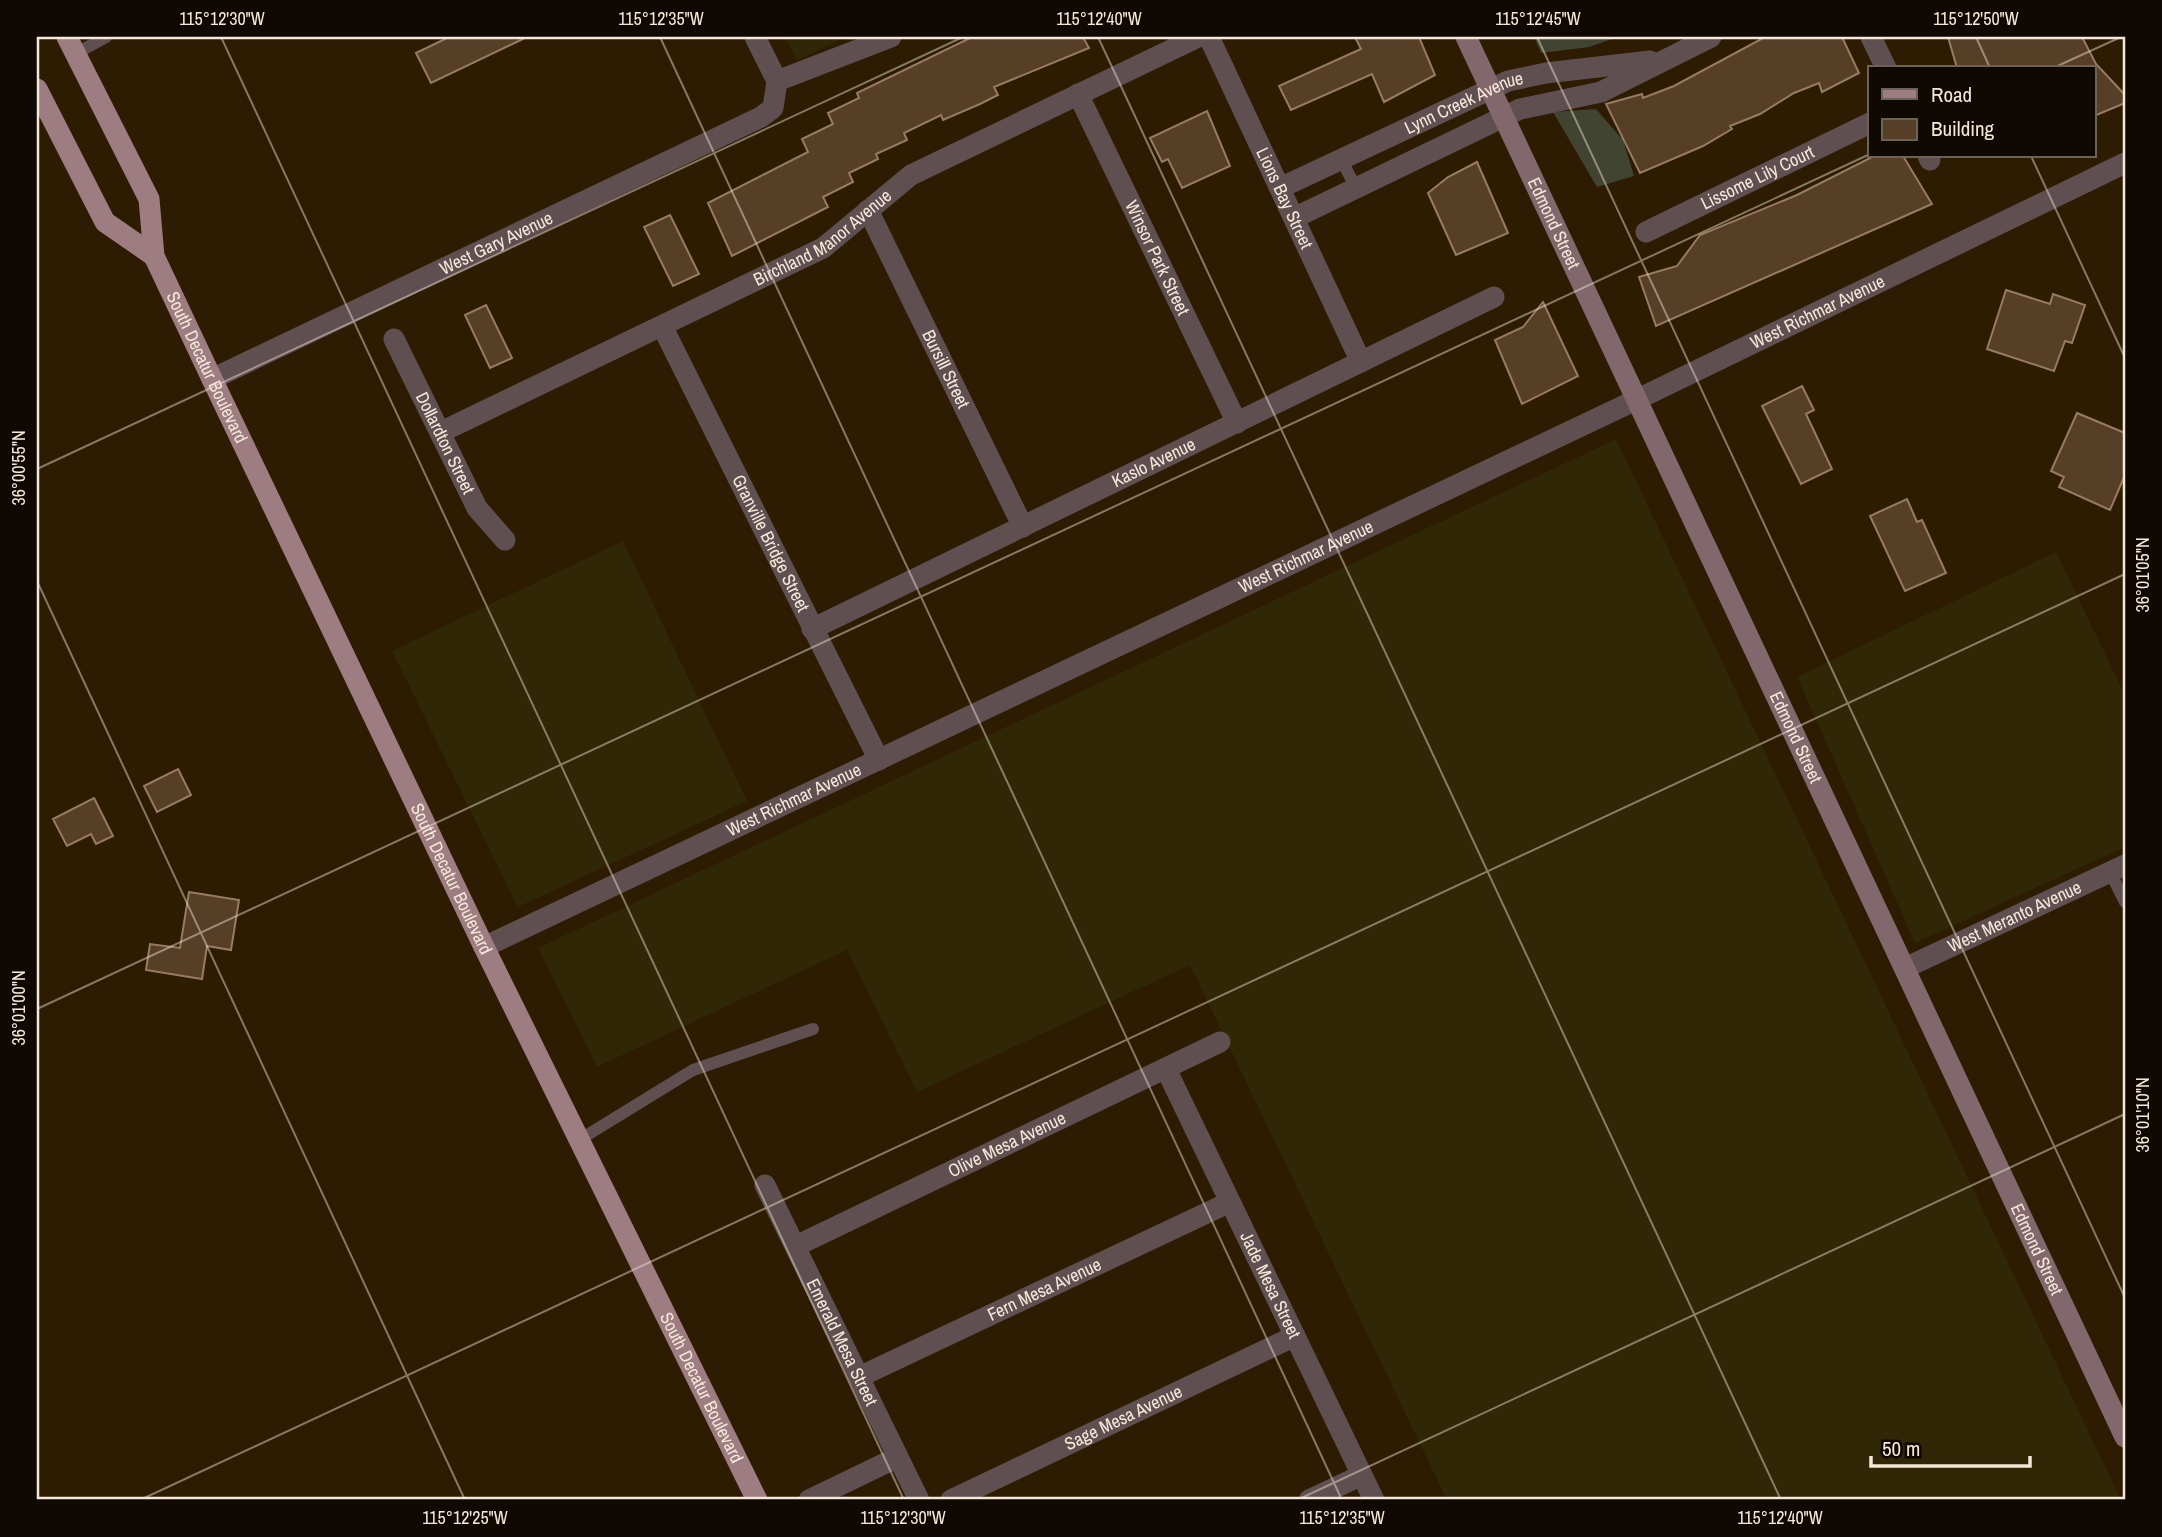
<svg xmlns="http://www.w3.org/2000/svg" width="2162" height="1537" font-family="'Archivo Narrow',sans-serif">
  <style>
    .green { fill: #424432 }
    .sand { fill: #2f2706 }
    .building { fill: #563e27; stroke: #977b63; stroke-width: 2 }
    .lines { fill: none; stroke-linecap: round; stroke-linejoin: round }
    .lane { stroke: #5f4f51; stroke-width: 12 }
    .street { stroke: #5f4f51; stroke-width: 21 }
    .secondary { stroke: #82686d; stroke-width: 21 }
    .primary { stroke: #9d7c82; stroke-width: 21 }
    .ticks { fill: none; stroke: #f4e8d8; stroke-width: 2; stroke-opacity: 0.45 }
    .labels { text-anchor: middle; stroke-width: 5; stroke-linejoin: round; paint-order: stroke }
    .street-label { font-size: 18px; fill: #f4e8d8; stroke: #100802 }
    .neatline { fill: none; stroke: #f4e8d8; stroke-width: 2.5 }
    .ticks-label { font-size: 18px; text-anchor: middle; fill: #f4e8d8 }
  </style>
  <rect width="100%" height="100%" fill="#2e1c02"/>
  <!-- green -->
  <path class="green" d="M1534 37H1618L1589 47 1541 53Z
    M1596 109 1623 140 1634 176 1597 187 1553 112Z"/>
  <!-- sand -->
  <path class="sand" d="M785 37H846L797 60Z
    M1616 439 2121 1500H1447L1190 965 917 1092 847 950 597 1067 538 948Z
    M623 541 747 801 518 907 392 651Z
    M2056 552 2125 695V847L1915 943 1797 677Z"/>
  <!-- building -->
  <path class="building" d="M449 37H527L431 83 416 53Z
    M972 37H1083L1089 48 994 87 998 95 980 104 943 120 941 115 904 133 907 140 876 154 878 159 849 173 853 182 823 197 828 207 732 256 708 203 808 152 802 139 833 124 828 113 859 98 857 93Z
    M1355 37H1419L1435 75 1384 102 1372 74 1291 110 1279 86 1361 49Z
    M1765 37H1842L1859 73 1822 92 1819 83 1794 93 1760 114 1730 126 1732 129 1703 146 1640 173 1606 104 1642 94 1643 98 1674 86Z
    M1948 37H2082L2096 64 2125 95V103L2094 116V68H1957Z
    M1207 111 1230 166 1182 188 1168 159 1162 162 1150 138Z
    M1874 156H1903L1932 204 1656 326 1639 277 1677 266 1700 235 1797 195Z
    M1477 162 1508 233 1456 255 1428 193 1448 177Z
    M670 215 699 274 673 286 644 227Z
    M2006 290 2050 304 2053 294 2085 305 2072 343 2065 341 2054 371 1987 349Z
    M1543 302 1578 376 1522 404 1495 340 1523 327Z
    M486 305 512 358 490 368 465 315Z
    M1802 386 1814 410 1806 414 1832 469 1801 484 1762 406Z
    M2077 413 2125 433V475L2110 510 2059 487 2064 477 2051 471Z
    M1907 499 1917 522 1922 520 1946 573 1905 591 1870 516Z
    M178 769 191 795 157 812 144 786Z
    M94 798 113 836 96 844 91 834 67 846 53 819Z
    M189 892 239 900 231 950 207 946 202 979 146 970 150 944 180 948Z"/>
  <g class="lines">
    <!-- lane -->
    <path class="lane" d="M75 54 106 37
      M1341 159 1356 188
      M2110 872 2125 902
      M579 1140 693 1070 813 1029"/>
    <!-- street -->
    <g class="street">
      <path id="s1" d="M1209 37 1361 362"/>
      <path d="M1871 37 1886 68"/>
      <path d="M777 81 891 37"/>
      <path id="s2" d="M1078 94 1237 423"/>
      <path d="M1928 156 1930 160"/>
      <path id="s3" d="M1280 188 1508 81 1546 73 1650 61"/>
      <path id="s4" d="M868 210 1023 527"/>
      <path d="M1294 218 1520 109 1601 92 1711 37"/>
      <path id="s5" d="M1646 232 1870 123"/>
      <path id="s6" d="M662 326 879 760"/>
      <path id="s7" d="M394 339 477 508 505 540"/>
      <path id="s8" d="M212 379 761 117 773 108 777 81 755 37"/>
      <path id="s9" d="M441 432 823 248 911 175 1198 37"/>
      <path id="s10" d="M812 629 1494 297"/>
      <path id="s11" d="M484 947 1638 399 2125 163"/>
      <path id="s12" d="M1905 968 2125 865"/>
      <path id="s13" d="M1166 1069 1374 1500"/>
      <path id="s14" d="M765 1185 919 1500"/>
      <path id="s15" d="M796 1246 1220 1042"/>
      <path id="s16" d="M859 1377 1230 1202"/>
      <path d="M809 1500 898 1457"/>
      <path id="s17" d="M951 1500 1295 1336"/>
      <path d="M1309 1500 1362 1475"/>
    </g>
    <!-- secondary -->
    <path class="secondary" id="s18" d="M1466 37 2125 1437"/>
    <!-- primary -->
    <g class="primary">
      <path id="s19" d="M67 37 149 199 154 256 212 379 484 947 757 1500"/>
      <path d="M37 89 105 222 154 256"/>
    </g>
  </g>
  <!-- ticks -->
  <path class="ticks" d="M221 37 904 1500M660 37 1342 1500M1098 37 1781 1500M1537 37 2125 1298M1976 37 1990 68M2053 68 2121 37M2031 156 2125 358M37 469 963 37M37 581 465 1500M37 1009 1870 154M140 1500 2125 574M1297 1500 2125 1114"/>
  <g class="labels">
    <!-- street labels -->
    <g class="street-label">
      <text dy="6" stroke="none"><textPath href="#s3" startOffset="203">Lynn Creek Avenue</textPath></text>
      <text dy="6" stroke="none"><textPath href="#s5" startOffset="124">Lissome Lily Court</textPath></text>
      <text dy="6" stroke="none"><textPath href="#s1" startOffset="178">Lions Bay Street</textPath></text>
      <text dy="6" stroke="none"><textPath href="#s18" startOffset="206">Edmond Street</textPath></text>
      <text dy="6" stroke="none"><textPath href="#s9" startOffset="429">Birchland Manor Avenue</textPath></text>
      <text dy="6" stroke="none"><textPath href="#s8" startOffset="315">West Gary Avenue</textPath></text>
      <text dy="6" stroke="none"><textPath href="#s2" startOffset="182">Winsor Park Street</textPath></text>
      <text dy="6" stroke="none"><textPath href="#s11" startOffset="1477">West Richmar Avenue</textPath></text>
      <text dy="6" stroke="none"><textPath href="#s19" startOffset="362">South Decatur Boulevard</textPath></text>
      <text dy="6" stroke="none"><textPath href="#s4" startOffset="177">Bursill Street</textPath></text>
      <text dy="6" stroke="none"><textPath href="#s7" startOffset="116">Dollardton Street</textPath></text>
      <text dy="6" stroke="none"><textPath href="#s10" startOffset="380">Kaslo Avenue</textPath></text>
      <text dy="6" stroke="none"><textPath href="#s6" startOffset="243">Granville Bridge Street</textPath></text>
      <text dy="6" stroke="none"><textPath href="#s11" startOffset="910">West Richmar Avenue</textPath></text>
      <text dy="6" stroke="none"><textPath href="#s18" startOffset="774">Edmond Street</textPath></text>
      <text dy="6" stroke="none"><textPath href="#s11" startOffset="343">West Richmar Avenue</textPath></text>
      <text dy="6" stroke="none"><textPath href="#s19" startOffset="929">South Decatur Boulevard</textPath></text>
      <text dy="6" stroke="none"><textPath href="#s12" startOffset="121">West Meranto Avenue</textPath></text>
      <text dy="6" stroke="none"><textPath href="#s15" startOffset="234">Olive Mesa Avenue</textPath></text>
      <text dy="6" stroke="none"><textPath href="#s18" startOffset="1340">Edmond Street</textPath></text>
      <text dy="6" stroke="none"><textPath href="#s13" startOffset="240">Jade Mesa Street</textPath></text>
      <text dy="6" stroke="none"><textPath href="#s16" startOffset="205">Fern Mesa Avenue</textPath></text>
      <text dy="6" stroke="none"><textPath href="#s14" startOffset="175">Emerald Mesa Street</textPath></text>
      <text dy="6" stroke="none"><textPath href="#s19" startOffset="1496">South Decatur Boulevard</textPath></text>
      <text dy="6" stroke="none"><textPath href="#s17" startOffset="191">Sage Mesa Avenue</textPath></text>
    </g>
  </g>
  <!-- border -->
  <rect width="2162" height="1537" fill="none" stroke="#100802" stroke-width="77"/>
  <!-- legend -->
  <rect x="1868" y="66" width="228" height="91" fill="#100802" stroke="#6b6258" stroke-width="2"/>
  <rect x="1882" y="89" width="35" height="10" fill="#9d7c82" stroke="#6b6258" stroke-width="2"/>
  <text x="1931" y="102" font-size="21" fill="#f4e8d8">Road</text>
  <rect x="1882" y="119" width="35" height="21" fill="#563e27" stroke="#6b6258" stroke-width="2"/>
  <text x="1931" y="136" font-size="21" fill="#f4e8d8">Building</text>
  <!-- scale -->
  <path d="M1871 1456v10h159v-10" fill="none" stroke="#f4e8d8" stroke-width="3.5"/>
  <text x="1882" y="1456" font-size="21" fill="#f4e8d8" stroke="#100802" stroke-width="5" paint-order="stroke">50 m</text>
  <rect x="38" y="38" width="2086" height="1460" class="neatline"/>
  <g class="ticks-label">
    <text x="222" y="25">115°12'30"W</text>
    <text x="661" y="25">115°12'35"W</text>
    <text x="1099" y="25">115°12'40"W</text>
    <text x="1538" y="25">115°12'45"W</text>
    <text x="1976" y="25">115°12'50"W</text>
    <text transform="translate(19 468) rotate(-90)" y="6">36°00'55"N</text>
    <text transform="translate(2143 575) rotate(-90)" y="6">36°01'05"N</text>
    <text transform="translate(19 1008) rotate(-90)" y="6">36°01'00"N</text>
    <text transform="translate(2143 1115) rotate(-90)" y="6">36°01'10"N</text>
    <text x="465" y="1524">115°12'25"W</text>
    <text x="903" y="1524">115°12'30"W</text>
    <text x="1342" y="1524">115°12'35"W</text>
    <text x="1780" y="1524">115°12'40"W</text>
  </g>
</svg>
